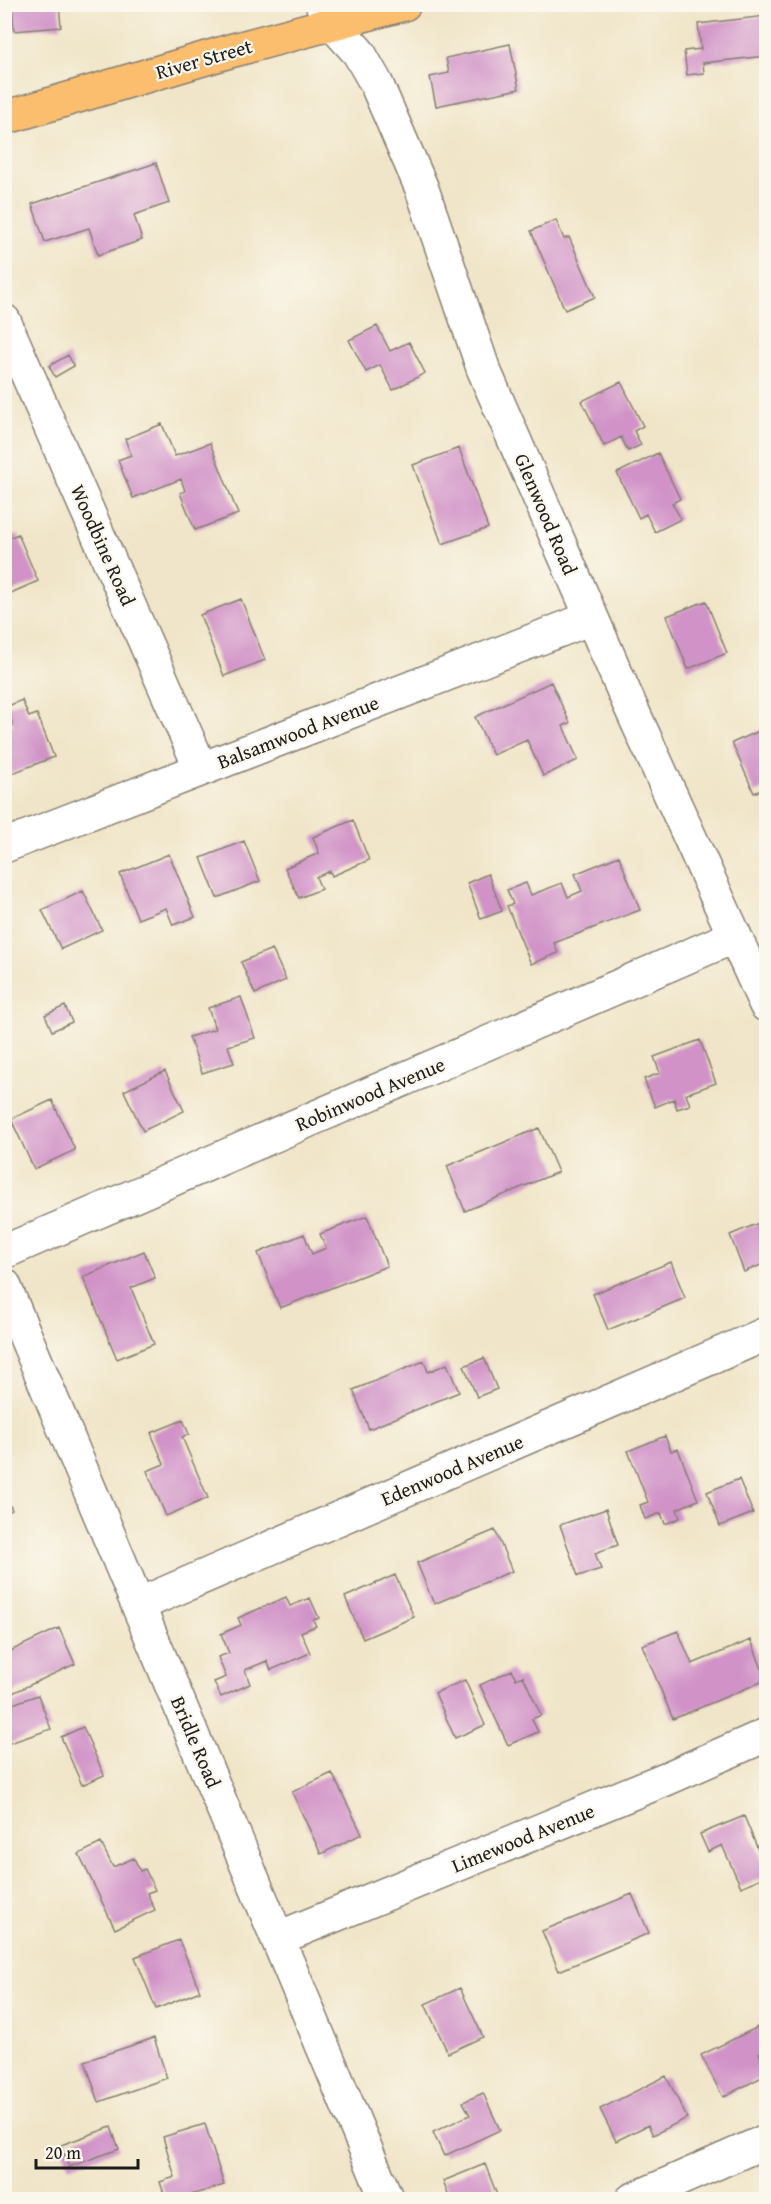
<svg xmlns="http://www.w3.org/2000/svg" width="771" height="2204" font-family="'Gentium Book Plus',serif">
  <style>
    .building { fill: #d092c7 }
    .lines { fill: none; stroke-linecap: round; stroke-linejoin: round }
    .minor-casing { stroke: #868072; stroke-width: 36 }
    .major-casing { stroke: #868072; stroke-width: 36 }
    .minor { stroke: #fff; stroke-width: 33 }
    .major { stroke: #fbbe6e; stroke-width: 33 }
    .labels { text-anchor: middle; stroke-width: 4.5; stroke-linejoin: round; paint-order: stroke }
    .street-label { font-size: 20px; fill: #1c1c1c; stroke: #fbf7ec }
  </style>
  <rect width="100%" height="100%" fill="#fbf7ec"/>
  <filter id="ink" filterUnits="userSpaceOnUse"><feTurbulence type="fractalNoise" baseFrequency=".0167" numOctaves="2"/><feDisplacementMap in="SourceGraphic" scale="12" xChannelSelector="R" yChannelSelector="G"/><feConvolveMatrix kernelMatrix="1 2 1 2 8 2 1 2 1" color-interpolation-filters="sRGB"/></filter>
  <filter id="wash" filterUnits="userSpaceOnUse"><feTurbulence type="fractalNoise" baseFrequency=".008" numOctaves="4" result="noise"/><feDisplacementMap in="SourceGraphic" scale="24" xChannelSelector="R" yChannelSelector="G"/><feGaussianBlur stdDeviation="1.35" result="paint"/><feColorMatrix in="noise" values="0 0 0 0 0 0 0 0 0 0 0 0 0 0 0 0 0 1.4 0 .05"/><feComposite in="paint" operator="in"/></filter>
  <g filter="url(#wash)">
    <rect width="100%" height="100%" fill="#f0e5c8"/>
    <g id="blocks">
      <!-- building -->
      <path class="building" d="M12 4H59L61 27 14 31Z
        M766 16V56L703 63 704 73 687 75 684 51 701 49 698 24Z
        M510 44 519 89 436 106 430 77 449 73 446 58Z
        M156 163 169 203 134 215 142 240 98 255 89 228 45 242 32 204Z
        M556 220 564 239 569 237 595 297 565 310 531 231Z
        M377 326 390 351 409 342 425 373 393 390 380 365 366 372 349 340Z
        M68 355 74 366 55 377 49 366Z
        M621 382 643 426 634 431 641 445 628 451 621 437 604 446 582 401Z
        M162 424 175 456 210 443 238 514 195 530 180 493 185 491 181 479 133 498 118 460 131 455 125 439Z
        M459 448 488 528 442 544 413 465Z
        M658 453 680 499 672 503 681 519 655 532 646 514 639 518 617 473Z
        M18 534 38 581 4 596V540Z
        M241 599 265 660 224 676 200 615Z
        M706 601 727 653 688 669 667 616Z
        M551 682 570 723 563 726 578 760 543 776 527 740 493 755 475 717Z
        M22 700 29 717 37 714 54 757 5 776 4 728 13 725 6 707Z
        M766 728V788L754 793 732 743Z
        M353 820 369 860 332 876 330 871 316 877 321 889 299 898 285 868 319 853 313 837Z
        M244 841 260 881 217 898 201 858Z
        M169 854 195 917 173 925 166 908 138 919 120 874Z
        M619 856 640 910 554 943 558 953 531 964 507 906 513 904 507 890 526 883 531 895 562 883 568 897 582 891 575 874Z
        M488 874 502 911 481 919 467 883Z
        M83 891 102 930 61 949 42 910Z
        M272 949 286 980 255 994 241 962Z
        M241 997 255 1038 228 1046 234 1063 202 1073 189 1037 215 1029 208 1008Z
        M65 1006 72 1022 52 1031 45 1015Z
        M700 1040 716 1083 686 1094 690 1105 677 1109 674 1099 655 1107 644 1079 660 1073 654 1057Z
        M165 1071 184 1111 143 1131 124 1091Z
        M52 1100 75 1150 34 1169 11 1119Z
        M539 1128 558 1172 465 1211 447 1166Z
        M367 1216 387 1266 280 1308 258 1253 304 1234 312 1254 326 1248 320 1234Z
        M766 1220V1263L744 1272 730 1235Z
        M144 1251 155 1278 131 1288 154 1344 117 1359 83 1277Z
        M671 1262 685 1298 608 1330 593 1294Z
        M484 1358 497 1389 477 1397 464 1366Z
        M424 1361 428 1372 447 1364 459 1392 369 1429 353 1390Z
        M183 1420 189 1434 182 1437 208 1498 166 1516 147 1471 164 1464 151 1433Z
        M665 1436 671 1451 678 1449 698 1500 677 1509 680 1518 665 1524 661 1513 645 1519 640 1505 648 1502 628 1451Z
        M739 1479 753 1513 720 1526 707 1492Z
        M4 1493 12 1510 4 1514Z
        M606 1509 618 1545 595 1553 601 1569 578 1576 560 1525Z
        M495 1530 512 1571 434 1604 417 1563Z
        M395 1575 414 1617 363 1639 345 1597Z
        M286 1597 290 1606 310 1598 319 1618 313 1620 316 1626 301 1632 310 1653 271 1670 267 1661 245 1670 250 1684 221 1697 214 1682 226 1677 218 1657 229 1653 221 1634 241 1625 238 1618Z
        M59 1628 75 1664 4 1697V1654Z
        M678 1631 692 1664 751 1640 766 1680 673 1719 642 1645Z
        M512 1670 516 1679 523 1676 541 1715 532 1719 538 1732 508 1745 480 1685Z
        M465 1680 485 1725 455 1738 435 1693Z
        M38 1695 51 1729 4 1745V1707Z
        M83 1727 104 1775 82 1785 61 1737Z
        M332 1773 362 1834 321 1854 292 1792Z
        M744 1816 766 1869V1876L741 1887 722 1845 708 1852 700 1834Z
        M101 1843 113 1867 134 1858 140 1871 145 1869 155 1890 147 1893 155 1910 115 1929 79 1854Z
        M632 1894 649 1933 559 1971 542 1931Z
        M179 1940 200 1991 156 2009 135 1957Z
        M460 1988 483 2037 448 2053 425 2004Z
        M762 2025 766 2034V2050L759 2053 766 2068V2075L723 2097 701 2055Z
        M154 2038 167 2078 99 2102 85 2061Z
        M666 2076 687 2118 653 2135 648 2125 616 2141 600 2109Z
        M483 2093 500 2130 444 2156 433 2132 470 2115 463 2102Z
        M205 2124 224 2185 175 2200H166L160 2182 175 2177 163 2137Z
        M111 2127 119 2149 69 2167 61 2145Z
        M485 2164 499 2200H450L443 2181Z"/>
    </g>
  </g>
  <g filter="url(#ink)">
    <use href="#blocks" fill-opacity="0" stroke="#868072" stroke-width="1.5"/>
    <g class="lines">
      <defs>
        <path id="minor" d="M322 4 332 23 359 53 376 83 422 189 483 368 628 701 766 1005
          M4 321 201 769
          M4 846 591 618
          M4 1252 735 936
          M4 1285 387 2200
          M138 1605 766 1334
          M279 1938 668 1778 766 1735
          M632 2200 766 2141"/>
        <path id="major" d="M4 118 230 51 404 4"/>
      </defs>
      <!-- minor casing -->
      <use href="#minor" class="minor-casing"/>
      <!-- major casing -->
      <use href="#major" class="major-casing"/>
      <!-- minor -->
      <use href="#minor" class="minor"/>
      <!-- major -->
      <use href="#major" class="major"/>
    </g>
  </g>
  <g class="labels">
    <!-- street labels -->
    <g class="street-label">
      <text transform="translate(204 59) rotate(-16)" y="7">River Street</text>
      <text transform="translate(546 514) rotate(67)" y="7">Glenwood Road</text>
      <text transform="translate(103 545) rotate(66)" y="7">Woodbine Road</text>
      <text transform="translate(298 732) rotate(-21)" y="7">Balsamwood Avenue</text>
      <text transform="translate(370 1094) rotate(-23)" y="7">Robinwood Avenue</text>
      <text transform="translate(452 1470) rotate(-23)" y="7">Edenwood Avenue</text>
      <text transform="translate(196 1742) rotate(67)" y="7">Bridle Road</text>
      <text transform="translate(523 1838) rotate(-22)" y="7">Limewood Avenue</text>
    </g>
  </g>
  <!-- margin -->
  <rect width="771" height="2204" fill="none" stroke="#fbf7ec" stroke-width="24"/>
  <!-- scale -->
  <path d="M36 2159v9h102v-9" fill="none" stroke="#1c1c1c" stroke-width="3"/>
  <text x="45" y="2159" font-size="18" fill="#1c1c1c" stroke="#fbf7ec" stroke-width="4.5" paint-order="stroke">20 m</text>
</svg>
